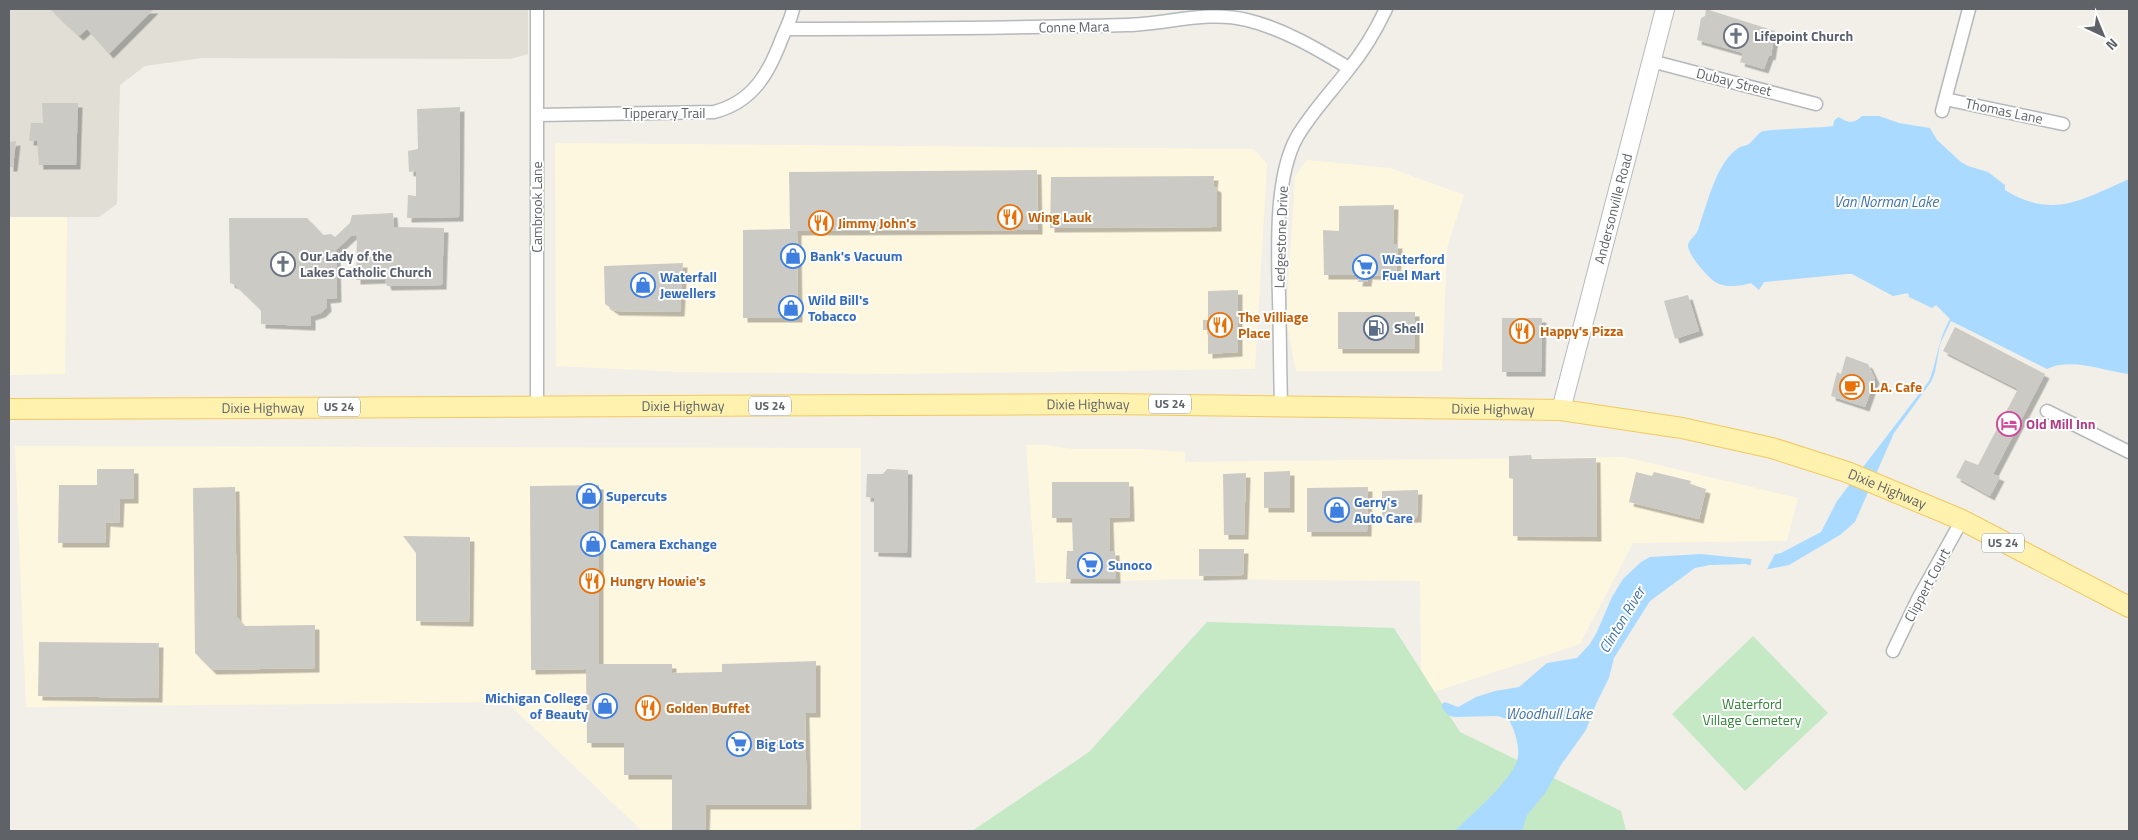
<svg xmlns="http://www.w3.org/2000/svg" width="2138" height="840" font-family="'Titillium Web',sans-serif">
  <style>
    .commercial { fill: #fef7e0 }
    .education { fill: #e1ded6 }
    .green { fill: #c5e8c5 }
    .water { fill: #aadaff }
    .pier { fill: #f1efe8 }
    .building { fill: #cccac5; filter: url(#shadow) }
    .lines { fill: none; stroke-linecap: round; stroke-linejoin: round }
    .street-casing { stroke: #b5b8bc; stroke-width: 15 }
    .secondary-casing { stroke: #b6babf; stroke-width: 20 }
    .primary-casing { stroke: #f2c960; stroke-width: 22 }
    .street { stroke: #fff; stroke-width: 12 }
    .secondary { stroke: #fff; stroke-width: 18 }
    .primary { stroke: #fff2af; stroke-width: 20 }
    .labels { text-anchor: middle; stroke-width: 4; stroke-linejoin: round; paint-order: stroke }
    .shield { fill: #fff; stroke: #8f9295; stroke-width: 1 }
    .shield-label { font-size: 12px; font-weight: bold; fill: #5f6368 }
    .street-label { font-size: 14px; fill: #5f6368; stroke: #fff }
    .worship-label { font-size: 14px; font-weight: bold; fill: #5b616d; stroke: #fff; text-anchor: start }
    .food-label { font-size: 14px; font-weight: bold; fill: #c56008; stroke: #fff; text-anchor: start }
    .shop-label { font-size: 14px; font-weight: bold; fill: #366cbe; stroke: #fff; text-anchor: start }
    .service-label { font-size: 14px; font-weight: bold; fill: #4e5e75; stroke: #fff; text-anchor: start }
    .hotel-label { font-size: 14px; font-weight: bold; fill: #b23c85; stroke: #fff; text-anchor: start }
    .park-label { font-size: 14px; fill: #348238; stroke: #fff }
    .water-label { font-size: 15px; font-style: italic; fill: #4174aa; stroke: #fff }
  </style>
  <defs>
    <filter id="shadow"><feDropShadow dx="4.5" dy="4.5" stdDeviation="0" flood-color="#0004"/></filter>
  </defs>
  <rect width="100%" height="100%" fill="#f1efe8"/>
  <!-- commercial -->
  <path class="commercial" d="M555 143 1254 149 1267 164 1255 369 889 374 679 372 556 366Z
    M1307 160 1390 168 1464 195 1447 248 1442 371H1296L1286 321 1295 176Z
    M67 216 65 374 9 375V217Z
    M1026 445H1045L1073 449H1140L1185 452V462L1625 457 1798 498 1787 541 1633 543 1580 644 1434 692 1421 670 1420 581 1186 579 1036 583Z
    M15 446 861 448V831H642L507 702 26 707Z"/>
  <!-- education -->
  <path class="education" d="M9 9H528V54L510 59 202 58 145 66 120 85 117 204 99 217H9Z"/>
  <!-- green -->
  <path class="green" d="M1207 622 1394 628 1460 732 1621 811 1626 831H972L1089 752Z
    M1753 636 1828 713 1745 791 1672 714Z"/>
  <!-- water -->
  <path class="water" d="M1862 116H1879L1899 123 1930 128 1937 140 1961 162 1968 166 1988 172 2005 185V190C2053 220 2083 199 2129 179V374C2103 371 2071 357 2047 369L1951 321 1940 344 1935 372 1931 382 1894 433 1855 522 1840 535 1789 565 1769 569 1745 564 1710 565 1695 568 1650 601 1614 658 1609 678 1596 704 1586 730 1561 765 1546 792 1527 815 1522 831H1455C1471 815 1510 782 1517 761 1521 749 1515 731 1509 720L1498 716 1454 717 1448 715 1442 708V704L1445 702 1458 707 1476 697 1495 691 1519 687 1547 663 1577 658 1589 645 1596 634 1612 597 1623 579 1641 562 1650 557 1701 554 1751 559 1781 553 1821 532 1837 501 1929 381C1938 359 1937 342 1950 319L1936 305 1932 308 1909 297 1908 293 1893 296 1852 274H1847L1764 282 1759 290 1751 283C1741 286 1727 288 1717 283 1709 279 1687 254 1688 245 1689 239 1696 236 1698 230 1707 205 1716 161 1740 147 1742 146 1745 146 1747 145 1753 142 1756 135 1761 132 1767 129 1821 128 1833 126L1834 121 1838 117C1848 122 1852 125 1862 116Z"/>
  <!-- pier -->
  <path class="pier" d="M1775 554 1766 571 1750 568 1752 557Z"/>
  <!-- building -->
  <path class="building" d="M50 9H154L109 54 87 29 79 36Z
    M1706 9 1775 31 1771 56 1769 55 1764 69 1740 62 1743 53 1697 40 1701 18 1705 16Z
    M42 103H78L76 165H39L37 141H29L31 123H43Z
    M460 107 459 217 407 218 408 195 416 196V171L409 172 408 151 418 149 417 109Z
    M16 141 13 167H9V142Z
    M1037 170 1038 230 797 231 798 318H743V230L790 229 789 172Z
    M1214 176 1213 186 1217 188V227L1050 228 1051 177Z
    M1394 205 1393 244H1398L1396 276 1368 275 1367 282H1358L1359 275H1324L1323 230 1339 231V206Z
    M393 213 394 227 444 228 442 285 387 286 385 279 356 280 357 235 351 236 336 250 337 298 326 299 327 307 321 313 311 316V326L261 324V310L235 285 230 283 229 218H307L323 235 331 234 335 237 350 223 352 215Z
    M683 263 680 312 615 311 605 304 604 266Z
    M1238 290V352L1208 354V330H1203V320H1208V291Z
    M1688 295 1699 331 1675 339 1664 301Z
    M1338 312H1415V349H1338Z
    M1502 318H1542L1541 372H1502Z
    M1955 327 2045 374 1993 474 2000 477 1990 496 1956 477 1965 460 1978 465 2018 389 1943 351Z
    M1846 356 1868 364 1875 379 1865 407 1831 396 1837 372 1841 374Z
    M1531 455 1532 459 1596 458 1597 537 1513 536V479L1509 478V456Z
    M97 469H134V499H120L119 523 106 522 105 543H58L59 485H97Z
    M887 469 908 470 907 553 874 552V498L866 497 867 474H883Z
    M1290 471V508H1264V472Z
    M1636 472 1652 476 1654 472 1691 481 1690 484 1706 489 1699 519 1629 502Z
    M1246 473 1244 535H1224L1223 474Z
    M1052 482H1129L1130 517 1109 518 1110 551H1115L1116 579H1066L1067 551H1073L1072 518H1052Z
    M599 485V664H672V673L722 672V664L816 661V713H805L807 805H706L705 831H672V775H624V743H587L586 669 531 670 530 486Z
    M235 487 237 617 244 626 315 625V668L212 670 195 653 193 488Z
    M1368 487 1367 532H1307V488Z
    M1418 490 1417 518 1382 519V491Z
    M403 536 470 537 469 622 416 621V553Z
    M1199 549H1244L1243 575 1199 576Z
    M39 642 159 643 158 698 38 696Z"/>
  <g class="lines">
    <defs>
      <path id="street" d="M537 9V406
        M786 29C900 29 1013 28 1127 25 1167 24 1208 10 1247 20 1284 29 1317 49 1349 68
        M1651 61 1816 104
        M1945 99 2063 124
        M1942 111 1969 9
        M537 115 714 112C753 102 769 73 782 38 786 29 791 19 793 9
        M1281 405C1280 370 1280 334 1279 299 1278 252 1274 178 1297 137 1311 113 1331 92 1348 70 1363 52 1376 30 1386 9
        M2047 411 2129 452
        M1893 651 1918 599 1962 520"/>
      <g id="secondary">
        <path id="s1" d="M1561 410 1665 9"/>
      </g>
      <g id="primary">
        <path id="s2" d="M9 409 1110 404 1561 410 1682 428 1772 448 1847 472 1962 520 2129 607"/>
      </g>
    </defs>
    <!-- street casing -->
    <use href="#street" class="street-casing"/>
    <!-- secondary casing -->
    <use href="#secondary" class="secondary-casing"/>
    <!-- primary casing -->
    <use href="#primary" class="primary-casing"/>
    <!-- street -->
    <use href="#street" class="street"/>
    <!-- secondary -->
    <use href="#secondary" class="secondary"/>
    <!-- primary -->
    <use href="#primary" class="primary"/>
  </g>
  <!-- icons -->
  <defs>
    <symbol id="church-ring" viewBox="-11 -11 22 22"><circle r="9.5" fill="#fff" stroke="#6b7280" stroke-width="1.5"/><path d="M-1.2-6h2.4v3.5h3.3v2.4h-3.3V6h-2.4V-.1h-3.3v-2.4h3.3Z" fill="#6b7280"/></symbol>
    <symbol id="restaurant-ring" viewBox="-11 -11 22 22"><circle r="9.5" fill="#fff" stroke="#e8710a" stroke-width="1.5"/><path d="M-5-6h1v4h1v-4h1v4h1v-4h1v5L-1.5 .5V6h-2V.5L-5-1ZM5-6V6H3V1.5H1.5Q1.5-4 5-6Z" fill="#e8710a"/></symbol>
    <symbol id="shop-ring" viewBox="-11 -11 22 22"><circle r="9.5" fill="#fff" stroke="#3f7fe0" stroke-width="1.5"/><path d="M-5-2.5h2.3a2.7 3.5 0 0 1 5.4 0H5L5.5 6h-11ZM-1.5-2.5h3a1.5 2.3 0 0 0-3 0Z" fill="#3f7fe0"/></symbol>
    <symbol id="supermarket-ring" viewBox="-11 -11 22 22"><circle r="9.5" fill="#fff" stroke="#3f7fe0" stroke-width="1.5"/><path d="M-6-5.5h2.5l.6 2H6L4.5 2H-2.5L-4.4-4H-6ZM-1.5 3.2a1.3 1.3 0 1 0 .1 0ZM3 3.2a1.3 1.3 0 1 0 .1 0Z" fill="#3f7fe0"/></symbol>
    <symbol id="fuel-ring" viewBox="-11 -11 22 22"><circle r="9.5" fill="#fff" stroke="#5c6f8a" stroke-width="1.5"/><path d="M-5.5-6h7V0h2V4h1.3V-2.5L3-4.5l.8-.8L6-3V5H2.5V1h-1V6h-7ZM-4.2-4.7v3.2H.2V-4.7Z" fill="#5c6f8a"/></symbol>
    <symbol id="cafe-ring" viewBox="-11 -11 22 22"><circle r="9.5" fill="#fff" stroke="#e8710a" stroke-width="1.5"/><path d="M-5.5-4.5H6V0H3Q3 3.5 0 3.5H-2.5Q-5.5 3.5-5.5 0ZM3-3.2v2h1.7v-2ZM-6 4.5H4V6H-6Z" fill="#e8710a"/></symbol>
    <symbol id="hotel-ring" viewBox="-11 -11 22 22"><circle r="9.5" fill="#fff" stroke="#d1479c" stroke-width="1.5"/><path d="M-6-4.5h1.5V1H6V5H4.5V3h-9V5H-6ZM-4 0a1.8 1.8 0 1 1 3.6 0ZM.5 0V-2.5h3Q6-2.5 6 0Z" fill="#d1479c"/></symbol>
  </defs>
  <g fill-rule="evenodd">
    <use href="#church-ring" x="1722" y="22" width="28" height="28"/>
    <use href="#restaurant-ring" x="996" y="203" width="28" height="28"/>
    <use href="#restaurant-ring" x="807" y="209" width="28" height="28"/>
    <use href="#shop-ring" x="779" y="242" width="28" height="28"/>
    <use href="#church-ring" x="269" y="250" width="28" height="28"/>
    <use href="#supermarket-ring" x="1351" y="253" width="28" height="28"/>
    <use href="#shop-ring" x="629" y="271" width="28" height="28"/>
    <use href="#shop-ring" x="777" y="294" width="28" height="28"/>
    <use href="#restaurant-ring" x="1206" y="311" width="28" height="28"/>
    <use href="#fuel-ring" x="1362" y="314" width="28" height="28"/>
    <use href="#restaurant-ring" x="1508" y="317" width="28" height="28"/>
    <use href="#cafe-ring" x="1838" y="373" width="28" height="28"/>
    <use href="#hotel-ring" x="1995" y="410" width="28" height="28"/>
    <use href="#shop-ring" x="575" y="482" width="28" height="28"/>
    <use href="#shop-ring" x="1323" y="496" width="28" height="28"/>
    <use href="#shop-ring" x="579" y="530" width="28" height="28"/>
    <use href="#supermarket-ring" x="1076" y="551" width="28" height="28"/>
    <use href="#restaurant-ring" x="578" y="567" width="28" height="28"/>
    <use href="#shop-ring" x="591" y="692" width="28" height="28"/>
    <use href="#restaurant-ring" x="634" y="694" width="28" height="28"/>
    <use href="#supermarket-ring" x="725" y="730" width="28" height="28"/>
  </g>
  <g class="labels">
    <!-- shield labels -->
    <g class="shield">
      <rect x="1149" y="394.5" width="42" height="19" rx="4"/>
      <rect x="749" y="396.5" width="42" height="19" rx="4"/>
      <rect x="318" y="397.5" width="42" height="19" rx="4"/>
      <rect x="1982" y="533.5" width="42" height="19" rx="4"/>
    </g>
    <g class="shield-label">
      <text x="1170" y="408">US 24</text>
      <text x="770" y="410">US 24</text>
      <text x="339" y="411">US 24</text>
      <text x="2003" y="547">US 24</text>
    </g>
    <!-- street labels -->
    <g class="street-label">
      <text transform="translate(1074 27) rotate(-1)" y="5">Conne Mara</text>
      <text transform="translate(1734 82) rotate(14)" y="5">Dubay Street</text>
      <text transform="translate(2004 111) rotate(12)" y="5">Thomas Lane</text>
      <text x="664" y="118">Tipperary Trail</text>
      <text transform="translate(537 207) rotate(-90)" y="5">Cambrook Lane</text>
      <text dy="5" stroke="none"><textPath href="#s1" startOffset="208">Andersonville Road</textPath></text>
      <text transform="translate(1281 237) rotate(-88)" y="5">Ledgestone Drive</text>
      <text dy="5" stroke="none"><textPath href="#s2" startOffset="1079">Dixie Highway</textPath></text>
      <text dy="5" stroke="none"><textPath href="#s2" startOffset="674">Dixie Highway</textPath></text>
      <text dy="5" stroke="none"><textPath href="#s2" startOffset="254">Dixie Highway</textPath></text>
      <text dy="5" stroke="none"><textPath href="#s2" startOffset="1484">Dixie Highway</textPath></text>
      <text dy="5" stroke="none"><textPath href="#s2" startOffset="1889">Dixie Highway</textPath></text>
      <text transform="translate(1927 585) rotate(-62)" y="5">Clippert Court</text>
    </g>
    <!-- worship labels -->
    <g class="worship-label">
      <text x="1754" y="41">Lifepoint Church</text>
      <text x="300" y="261">Our Lady of the<tspan x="300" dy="16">Lakes Catholic Church</tspan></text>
    </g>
    <!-- food labels -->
    <g class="food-label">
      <text x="1028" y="222">Wing Lauk</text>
      <text x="838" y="228">Jimmy John's</text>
      <text x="1238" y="322">The Villiage<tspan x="1238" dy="16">Place</tspan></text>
      <text x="1540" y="336">Happy's Pizza</text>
      <text x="1870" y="392">L.A. Cafe</text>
      <text x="610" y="586">Hungry Howie's</text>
      <text x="666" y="713">Golden Buffet</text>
    </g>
    <!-- shop labels -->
    <g class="shop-label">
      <text x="810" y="261">Bank's Vacuum</text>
      <text x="1382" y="264">Waterford<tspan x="1382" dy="16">Fuel Mart</tspan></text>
      <text x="660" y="282">Waterfall<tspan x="660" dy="16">Jewellers</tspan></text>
      <text x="808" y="305">Wild Bill's<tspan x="808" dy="16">Tobacco</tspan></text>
      <text x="606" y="501">Supercuts</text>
      <text x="1354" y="507">Gerry's<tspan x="1354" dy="16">Auto Care</tspan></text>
      <text x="610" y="549">Camera Exchange</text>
      <text x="1108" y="570">Sunoco</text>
      <text x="588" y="703" text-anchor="end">Michigan College<tspan x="588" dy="16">of Beauty</tspan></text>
      <text x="756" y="749">Big Lots</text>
    </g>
    <!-- service labels -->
    <g class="service-label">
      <text x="1394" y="333">Shell</text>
    </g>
    <!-- hotel labels -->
    <g class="hotel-label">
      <text x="2026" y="429">Old Mill Inn</text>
    </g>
    <!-- park labels -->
    <g class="park-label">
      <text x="1752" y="709">Waterford<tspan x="1752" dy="16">Village Cemetery</tspan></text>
    </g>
    <!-- water labels -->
    <g class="water-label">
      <text x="1886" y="207">Van Norman Lake</text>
      <text transform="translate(1622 620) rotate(-59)" y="5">Clinton River</text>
      <text x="1549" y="719">Woodhull Lake</text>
    </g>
  </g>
  <!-- border -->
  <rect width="2138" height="840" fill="none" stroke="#5f6368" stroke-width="20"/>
  <!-- north arrow -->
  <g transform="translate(2103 35) rotate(136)" stroke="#ffffff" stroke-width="4" paint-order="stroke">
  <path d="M0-4L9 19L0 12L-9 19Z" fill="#5f6368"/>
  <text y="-8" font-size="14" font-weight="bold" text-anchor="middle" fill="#5f6368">N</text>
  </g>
</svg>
